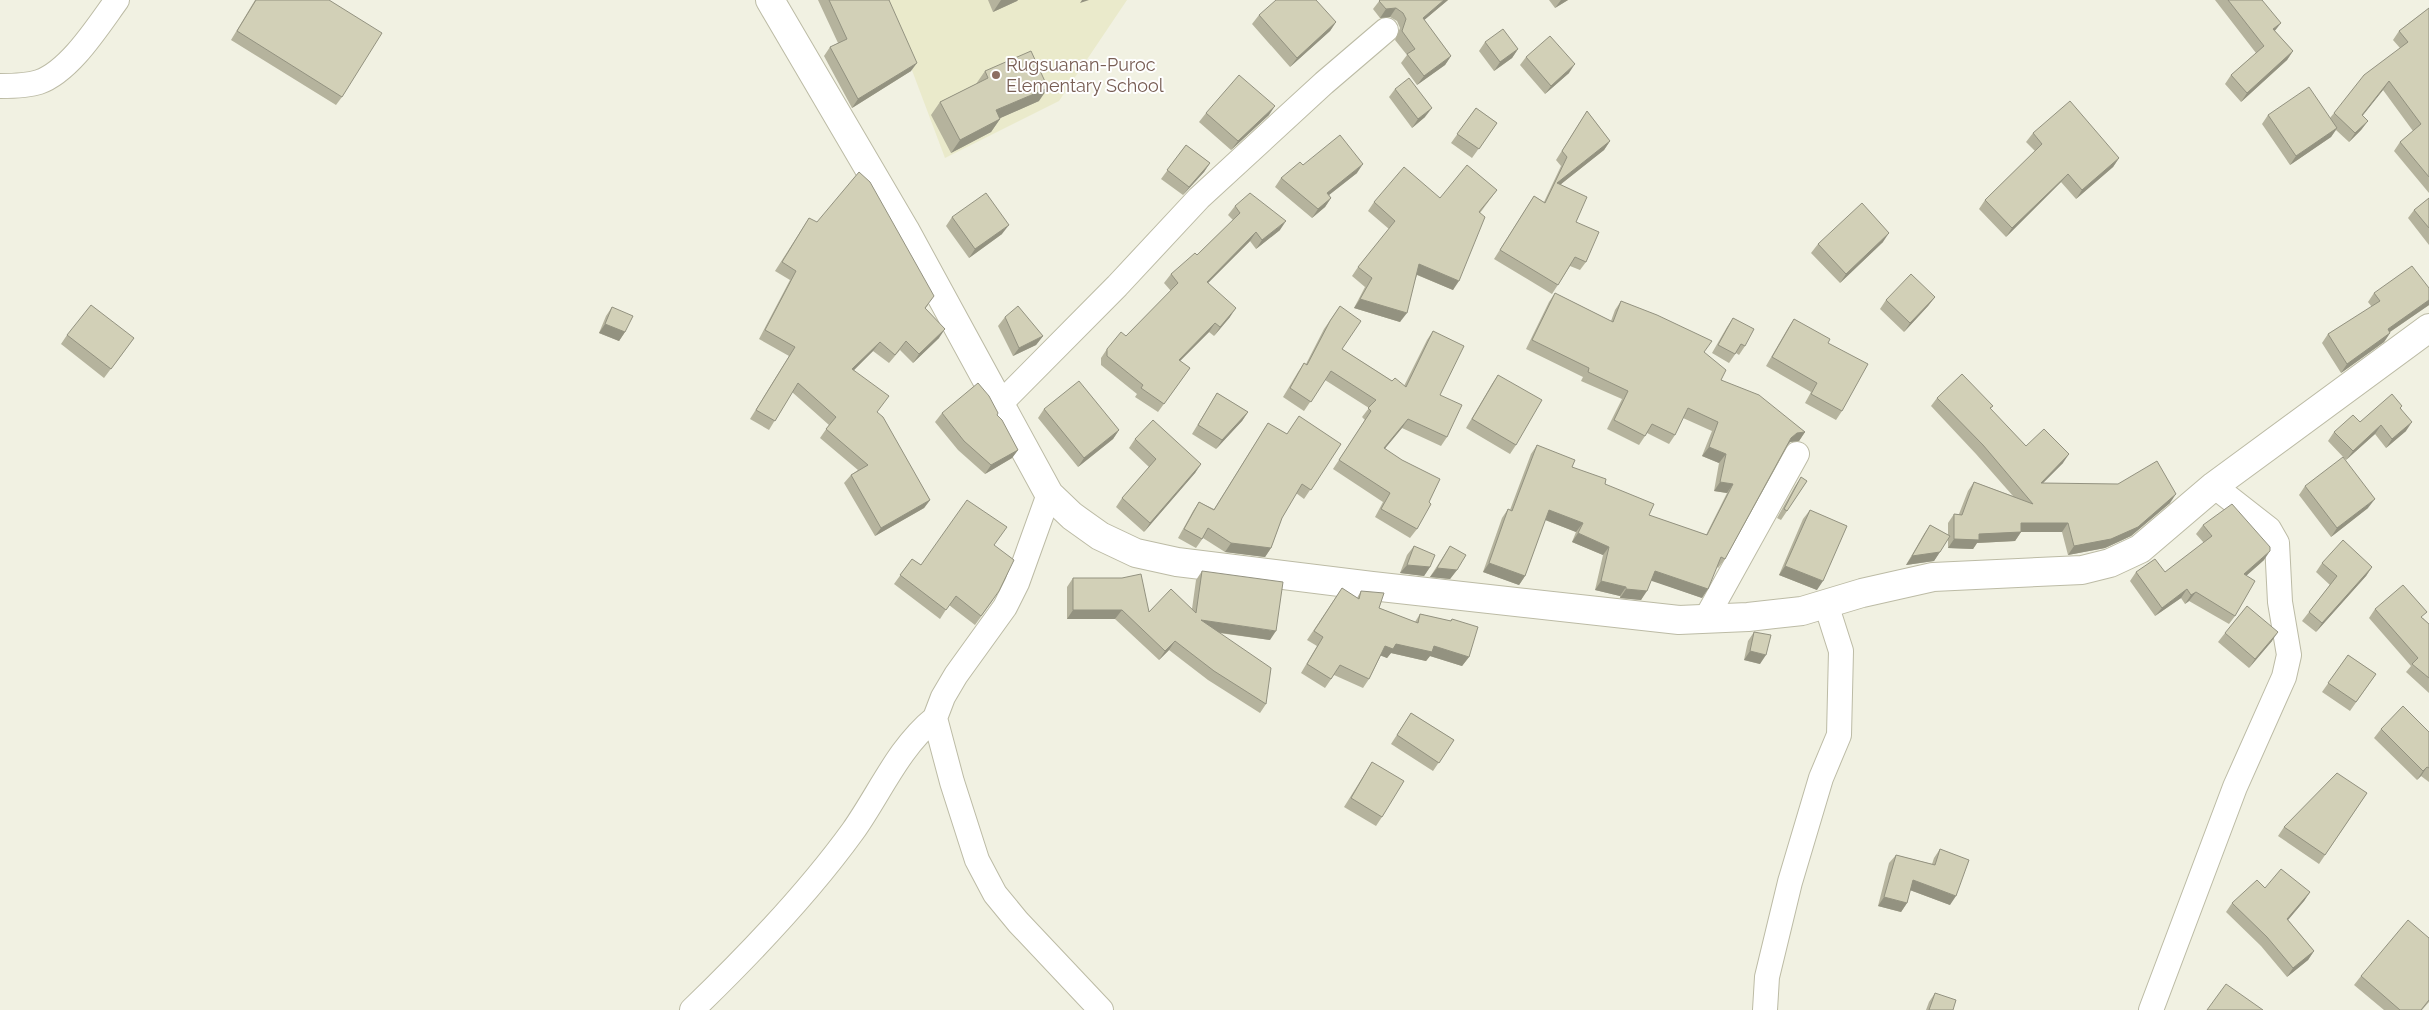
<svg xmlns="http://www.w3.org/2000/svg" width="2429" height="1010" font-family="Raleway,sans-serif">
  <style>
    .education { fill: #eaeacb }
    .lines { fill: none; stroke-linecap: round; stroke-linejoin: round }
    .minor-casing { stroke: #bcbba5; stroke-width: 26 }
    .tertiary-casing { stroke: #bcbba5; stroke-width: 30 }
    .minor { stroke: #fff; stroke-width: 24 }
    .tertiary { stroke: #fff; stroke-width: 28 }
    .wall { fill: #b5b39d }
    .shaded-wall { fill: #939280 }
    .building { fill: #d2d0b7; stroke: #939280 }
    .education-dot { fill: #8d6e63; stroke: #fff; stroke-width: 2 }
    .labels { text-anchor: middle; stroke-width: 4; stroke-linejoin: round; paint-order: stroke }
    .education-label { font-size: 18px; fill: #785e54; stroke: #fff; text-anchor: start }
  </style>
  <rect width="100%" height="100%" fill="#f1f1e2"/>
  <!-- education -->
  <path class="education" d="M879 0H1127L1059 101 945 158 904 49Z"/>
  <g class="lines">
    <defs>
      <path id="minor" d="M0 86C12 86 27 86 39 82 70 71 98 26 117 0
        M1000 404 1117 286 1199 198 1324 83 1386 30
        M1049 494 1017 583 1005 607 956 675 943 697 935 718 952 782 977 860 995 894 1018 922 1101 1010
        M1705 620 1797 454
        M692 1010C749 955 806 896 853 831 880 793 898 748 935 718
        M1765 1010 1767 977 1790 882 1821 778 1839 735 1841 651 1826 604
        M2151 1010 2235 787 2284 677 2289 655 2280 602 2277 543 2269 529 2214 486"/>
      <path id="tertiary" d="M770 0 905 230 1049 494 1072 516 1100 536 1136 553 1177 562 1372 586 1679 620 1748 617 1802 611 1862 593 1933 577 2082 570 2110 563 2140 549 2214 486 2429 328"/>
    </defs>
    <!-- minor casing -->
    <use href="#minor" class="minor-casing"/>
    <!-- tertiary casing -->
    <use href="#tertiary" class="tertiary-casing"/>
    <!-- minor -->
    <use href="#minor" class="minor"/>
    <!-- tertiary -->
    <use href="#tertiary" class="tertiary"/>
  </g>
  <!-- wall -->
  <path class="wall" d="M255 0H329L342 97 336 105 231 40Z
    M818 0H889L911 71 852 108 824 56 830 47 838 43Z
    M988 0H1018L1017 1 993 12Z
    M1380 0H1448L1424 20 1451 56 1445 65 1417 85 1401 63 1407 55 1395 40 1400 28 1397 21 1390 17 1380 18 1373 9Z
    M1549 0H1568L1555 8Z
    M2215 0H2262L2275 31 2293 51 2287 60 2241 102 2225 84 2231 75 2256 53Z
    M2429 8V193L2394 151 2400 142 2413 131 2383 90 2362 116 2368 121 2361 130 2349 142 2336 130 2331 137 2290 165 2262 124 2268 115 2330 118 2334 113 2400 48 2393 40 2399 31Z
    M1259 15 1336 22 1330 31 1290 67 1252 24Z
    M1485 42 1518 49 1512 58 1494 71 1479 51Z
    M1526 57 1569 73 1545 94 1520 65Z
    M985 71 1039 101 1000 118V119L991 132 951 153 931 115 940 102 976 84Z
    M1395 89 1425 117 1412 128 1389 97Z
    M1476 108 1497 123 1472 158 1451 143Z
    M1587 111 1610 141 1604 150 1561 184 1576 222 1586 262 1580 270 1570 266 1552 294 1494 259 1534 196 1544 202 1561 166 1556 160Z
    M1206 113 1269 115 1231 150 1199 122Z
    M2033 133 2119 158 2113 167 2076 199 2061 182 2006 237 1979 209 1985 200 2035 151 2026 142Z
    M1186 145 1210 163 1204 172 1183 195 1161 179Z
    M1303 165 1357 173 1329 195 1331 198 1325 207 1312 218 1275 187 1281 178Z
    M1497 190 1480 213 1453 290 1417 275 1400 322 1354 308 1365 287 1352 276 1358 267 1389 229 1368 211 1374 202 1440 198Z
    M2429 198V245L2408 218 2414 210Z
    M1235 206 1280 230 1256 249 1250 241 1208 283 1230 317 1214 336 1209 332 1180 361 1190 368 1158 412 1135 397 1137 394 1101 365V358L1107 349 1126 336 1171 291 1164 283 1171 274 1197 255 1233 220 1228 215Z
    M952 217 1002 234 969 258 946 226Z
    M809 218 928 305 925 309 939 338 913 363 900 350 889 363 873 351 854 370 877 412 930 500 924 508 875 536 844 483 851 475 858 470 820 438 829 425 792 392 769 430 750 419 789 356 759 339 790 280 775 271Z
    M1883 242 1840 283 1811 253 1818 244Z
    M2429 288V305L2390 332V333L2384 342 2341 373 2322 343 2328 334 2372 307 2368 302 2374 293Z
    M1555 293 1611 321 1615 310 1621 301 1704 352 1721 380 1805 432 1799 441 1790 442 1788 445 1725 559 1718 568 1717 567 1702 598 1651 580 1641 600 1620 598V596L1595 590 1603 555 1572 542 1576 532 1545 520 1525 576 1519 585 1483 572 1502 518 1508 509 1510 510 1531 454 1537 445 1572 467 1605 484 1649 515 1706 535 1727 493 1714 491 1719 463 1702 456 1712 431 1683 418 1675 435 1669 444 1647 433 1639 445 1607 429 1622 399 1581 381 1583 377 1526 349 1549 302Z
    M1935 297 1928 306 1904 332 1880 309 1886 300Z
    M1340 306 1342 349 1392 381 1404 386 1427 340 1433 331 1440 395 1447 437 1441 446 1402 428 1385 448 1429 502 1417 529 1410 538 1375 517 1383 502 1333 469 1365 420 1362 417 1369 408 1325 380 1304 411 1283 397 1298 372 1304 363 1306 364 1324 329Z
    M612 307 625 332 619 341 599 333 606 316Z
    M1005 317 1043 336 1036 345 1013 356 998 326Z
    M1733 318 1745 346 1739 355 1736 353 1729 363 1712 353 1727 327Z
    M1794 319 1828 343 1842 411 1836 420 1805 403 1811 392 1766 366 1788 328Z
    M67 335 134 338 104 378 61 344Z
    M1498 375 1516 445 1510 454 1466 428 1492 384Z
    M1217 393 1248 412 1242 421 1216 449 1192 434Z
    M1937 398 1993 406 1990 409 2026 446 2063 463 2043 483 2170 503 2131 536 2105 548 2068 555 2062 532H2021L2015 541 1977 543 1973 549 1948 548V539L1934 561 1906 565 1924 534 1930 525 1948 535V523L1954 514H1959L1968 491 1974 482 2013 496 1976 454 1931 406Z
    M2401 408 2406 431 2386 448 2375 434 2346 460 2328 441 2334 432 2360 422Z
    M1044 409 1119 430 1113 439 1078 467 1038 418Z
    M942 413 997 415 1018 450 1012 458 985 474 958 450 935 422Z
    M1268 423 1287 434 1341 444 1304 499 1296 493 1282 518 1271 548 1265 557 1225 552 1203 538 1196 548 1178 538 1193 511 1199 502 1214 509Z
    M1135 439 1201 464 1195 473 1144 532 1116 507 1122 498 1149 467 1129 448Z
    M1801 477 1787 511 1781 520 1777 518 1795 486Z
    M2305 486 2368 508 2331 537 2299 495Z
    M1810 510 1817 590 1779 575 1803 519Z
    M2203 525 2264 560 2246 576 2235 616 2229 624 2189 601 2185 604 2181 598 2155 616 2130 581 2136 572H2165L2204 543 2196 534Z
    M994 545 993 600 975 625 949 605 940 619 894 584 912 559 921 565Z
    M1414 546 1430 567 1424 576 1400 573 1407 555Z
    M1450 546 1457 570 1450 579 1430 577Z
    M2322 563 2372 567 2366 576 2316 632 2302 621 2330 585 2316 572Z
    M1202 571 1270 640 1219 633 1266 704 1260 713 1208 680 1169 650 1159 660 1115 619H1067V587L1073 578 1149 612 1192 609 1196 580Z
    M1342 588 1357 598 1361 591 1379 608 1415 622 1420 614 1450 621 1452 619 1469 657 1462 666 1430 656 1426 661 1391 653 1387 658 1381 655 1369 679 1363 688 1334 675 1325 688 1301 673 1317 646 1307 640Z
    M2375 609 2423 618 2429 624V693L2406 672 2411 666 2369 618Z
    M1754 632 1760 664 1744 660 1748 641Z
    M2225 633 2272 641 2249 668 2218 642Z
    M2348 655 2376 674 2350 711 2322 692Z
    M1411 713 1454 740 1433 771 1391 744Z
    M2381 729 2429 732V782L2421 776 2417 780 2374 738Z
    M1372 762 1382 817 1376 826 1344 807Z
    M2367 793 2319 864 2278 836 2284 827Z
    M1940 849 1950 905 1910 890 1907 903 1901 912 1878 906 1889 863 1896 855 1932 864 1934 858Z
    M2265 888 2310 892 2304 901 2288 920 2314 951 2308 960 2287 977 2261 946 2226 912 2232 903Z
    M2429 938V1002L2422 1010H2384L2354 985 2361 976Z
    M1935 993 1953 1010H1926L1929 1002Z"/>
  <!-- shaded-wall -->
  <path class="shaded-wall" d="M1001 0H1018L1017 1 993 12Z
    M1082 0H1089L1080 3Z
    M1444 0H1448L1416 27 1423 18Z
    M1561 0H1568L1555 8Z
    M1396 8 1390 17 1380 18 1386 9Z
    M1336 22 1330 31 1290 67 1297 58Z
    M2281 23 2274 32 2273 29Z
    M1518 49 1512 58 1494 71 1500 62Z
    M2293 51 2287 60 2241 102 2247 93Z
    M1451 56 1445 65 1417 85 1424 76Z
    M917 63 911 71 852 108 858 99Z
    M1575 64 1569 73 1545 94 1551 86Z
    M2389 81 2383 90 2356 124 2362 115Z
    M1048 88 1039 101 987 124 996 110Z
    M1275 106 1269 115 1231 150 1238 141Z
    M1432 108 1425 117 1412 128 1418 119Z
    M1000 119 991 132 951 153 960 140Z
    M2368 121 2361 130 2349 142 2355 133Z
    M2337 128 2331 137 2290 165 2296 156Z
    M1610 141 1604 150 1551 192 1557 183Z
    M2119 158 2113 167 2076 199 2082 190Z
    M1210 163 1204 172 1183 195 1189 187Z
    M1363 164 1357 173 1320 202 1327 193Z
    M2068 174 2061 182 2006 237 2012 228Z
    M1331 198 1325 207 1312 218 1318 209Z
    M1286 221 1280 230 1256 249 1262 240Z
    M1009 225 1002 234 969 258 975 249Z
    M1256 232 1250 241 1200 291 1207 282Z
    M1889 233 1883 242 1840 283 1846 274Z
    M1419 264 1459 281 1453 290 1413 273Z
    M1935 297 1928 306 1904 332 1910 323Z
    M1360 299 1407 313 1400 322 1354 308Z
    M2429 300V305L2381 338 2388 329Z
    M1236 308 1230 317 1214 336 1220 327Z
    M1215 323 1209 332 1173 368 1179 360Z
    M605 324 625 332 619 341 599 333Z
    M945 329 939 338 913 363 919 354Z
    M2390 333 2384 342 2341 373 2347 364Z
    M1043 336 1036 345 1013 356 1019 348Z
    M880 342 873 351 846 378 852 369Z
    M1248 412 1242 421 1216 449 1222 440Z
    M1408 419 1402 428 1378 457 1384 448Z
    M2412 422 2406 431 2386 448 2392 439Z
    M2381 425 2375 434 2346 460 2353 451Z
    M1119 430 1113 439 1078 467 1084 458Z
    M1805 432 1799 441 1790 442 1785 447 1791 438 1797 433Z
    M1709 447 1726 454 1719 463 1702 456Z
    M1018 450 1012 458 985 474 991 465Z
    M2069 454 2063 463 2034 492 2041 483Z
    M1201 464 1195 473 1144 532 1150 523Z
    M1720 482 1733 484 1727 493 1714 491Z
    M2176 494 2170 503 2131 536 2105 548 2068 555 2074 546Z
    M2375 499 2368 508 2331 537 2337 528Z
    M930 500 924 508 875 536 881 528Z
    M1549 510 1583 523 1576 532 1543 519Z
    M2021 523H2068L2062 532H2021L2015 541 1977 543 1973 549 1948 548 1954 539Z
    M1578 533 1609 547 1603 555 1572 542Z
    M1231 543 1271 548 1265 557 1225 552Z
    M2270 551 2264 560 2238 583 2244 574Z
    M1940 552 1934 561 1906 565 1912 556Z
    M1489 563 1525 576 1519 585 1483 572Z
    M1407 565 1430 567 1424 576 1400 573Z
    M1785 566 1823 581 1817 590 1779 575Z
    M2372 567 2366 576 2316 632 2322 623Z
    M1437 568 1457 570 1450 579 1430 577Z
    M1655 571 1708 589 1702 598 1649 580Z
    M1601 581 1626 587 1620 596 1595 590Z
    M1626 589 1647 591 1641 600 1620 598Z
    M2187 589 2181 598 2155 616 2162 608Z
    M2196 592 2189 601 2185 604 2191 595Z
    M1073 610H1122L1115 619H1067Z
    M1201 620 1276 631 1270 640 1195 629Z
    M2278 632 2272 641 2249 668 2255 659Z
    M1175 641 1169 650 1159 660 1165 651Z
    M1396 644 1434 646 1469 657 1462 666 1430 656 1426 661 1391 653 1387 658 1379 655 1385 646Z
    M1750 651 1766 655 1760 664 1744 660Z
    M2427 767 2421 776 2417 780 2423 771Z
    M1913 880 1956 896 1950 905 1907 889Z
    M2310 892 2304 901 2281 928 2287 919Z
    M1884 897 1907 903 1901 912 1878 906Z
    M2314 951 2308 960 2287 977 2293 968Z"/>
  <!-- building -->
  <path class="building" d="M256 0H329L382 33 342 97 237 31Z
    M829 0H889L917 63 858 99 830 47 847 39Z
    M1276 0H1316L1336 22 1297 58 1259 15Z
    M1380 0H1444L1423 18 1451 56 1424 76 1407 54 1415 49 1402 31 1406 19 1403 13 1396 8 1386 9 1379 1Z
    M2228 0H2262L2281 23 2273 29 2293 51 2247 93 2231 75 2264 46Z
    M2429 8V177L2400 142 2421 124 2389 81 2362 115 2368 121 2355 133 2334 113 2364 75 2408 42 2399 31Z
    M1503 29 1518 49 1500 62 1485 42Z
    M1550 36 1575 64 1551 86 1526 57Z
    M1031 51 1048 88 996 110 1000 119 960 140 940 102 988 78 985 71Z
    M1239 75 1275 106 1238 141 1206 113Z
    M1409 78 1432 108 1418 119 1395 89Z
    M2309 87 2337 128 2296 156 2268 115Z
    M2070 101 2119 158 2082 190 2068 174 2012 228 1985 200 2042 144 2033 133Z
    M1476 108 1497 123 1479 149 1457 134Z
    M1587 111 1610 141 1557 183 1587 197 1576 222 1599 232 1586 262 1575 257 1558 285 1500 250 1534 196 1545 203 1567 157 1562 151Z
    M1340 135 1363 164 1327 193 1331 198 1318 209 1281 178 1300 162 1303 165Z
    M1186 145 1210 163 1189 187 1167 170Z
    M1467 165 1497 190 1479 212 1485 217 1459 281 1419 264 1407 313 1360 299 1372 278 1358 267 1395 221 1374 202 1404 167 1440 198Z
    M859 172 870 182 934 296 925 308 945 329 919 354 906 341 895 355 880 342 852 369 889 396 877 412 883 417 930 500 881 528 851 475 868 465 826 429 836 417 798 383 775 421 756 410 795 347 765 330 796 271 782 262 809 218 817 222Z
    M986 193 1009 225 975 249 952 217Z
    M1250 193 1286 221 1262 240 1256 232 1207 282 1236 308 1220 327 1215 323 1179 360 1190 368 1164 404 1141 388 1143 385 1107 356V349L1121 332 1126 336 1178 283 1171 274 1195 253 1197 255 1240 213 1235 206Z
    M2429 198V228L2414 210Z
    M1862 203 1889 233 1846 274 1818 244Z
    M2412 266 2429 288V300L2388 329 2390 333 2347 364 2328 334 2380 301 2374 293Z
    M1911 274 1935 297 1910 323 1886 300Z
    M1555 293 1613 322 1621 301 1657 315 1712 341 1704 352 1726 370 1721 380 1759 395 1805 432 1797 433 1791 438 1725 559 1721 557 1708 589 1655 571 1647 591 1626 589V587L1601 581 1609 547 1578 533 1583 523 1549 510 1525 576 1489 563 1508 509 1512 511 1537 445 1575 460 1572 467 1606 479 1605 484 1654 504 1649 515 1707 535 1733 484 1720 482 1726 454 1709 447 1718 422 1688 408 1675 435 1652 424 1645 436 1614 420 1628 391 1588 372 1589 368 1532 340Z
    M91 305 134 338 111 369 67 335Z
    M1018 306 1043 336 1019 348 1005 317Z
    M1340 306 1361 321 1342 349 1392 381 1395 378 1406 387 1433 331 1464 346 1440 395 1462 405 1447 437 1408 419 1384 448 1402 460 1440 479 1429 502 1431 504 1417 529 1381 509 1390 493 1339 460 1371 411 1368 408 1376 400 1331 371 1311 402 1290 388 1304 363 1307 365 1330 321Z
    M612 307 633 316 625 332 605 324Z
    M1733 318 1754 329 1745 346 1741 344 1735 354 1718 345Z
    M1794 319 1830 339 1828 343 1868 364 1842 411 1811 394 1817 383 1772 357Z
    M1962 374 1993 406 1990 408 2026 446 2044 429 2069 454 2041 483 2118 484 2157 461 2176 494 2138 527 2111 539 2074 546 2068 523H2021V532L1979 534V540L1954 539V514L1962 515 1974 482 2033 504 1983 445 1937 398Z
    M1498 375 1542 400 1516 445 1472 419Z
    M1079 381 1119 430 1084 458 1044 409Z
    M978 383 989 396 998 413 997 415 1002 420 1018 450 991 465 964 441 942 413Z
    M1217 393 1248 412 1222 440 1198 425Z
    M2392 394 2402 406 2400 408 2412 422 2392 439 2381 425 2353 451 2334 432 2353 415 2360 422Z
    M1299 416 1341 444 1311 490 1302 484 1282 518 1271 548 1231 543 1208 528 1202 539 1184 529 1199 502 1214 510 1268 423 1287 434Z
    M1153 420 1201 464 1150 523 1122 498 1156 459 1135 439Z
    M2343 457 2375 499 2337 528 2305 486Z
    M1801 477 1807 481 1787 511 1784 509Z
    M967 500 1007 527 994 545 1014 560 999 591 981 616 956 596 946 610 900 575 912 559 921 565Z
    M2232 504 2270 547V551L2244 574 2255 581 2235 616 2196 592 2191 595 2187 589 2162 608 2136 572 2155 559 2165 572 2212 536 2203 525Z
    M1810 510 1847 526 1823 581 1785 566Z
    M1930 525 1950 536 1940 552 1912 556Z
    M2343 540 2372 567 2322 623 2309 612 2337 576 2322 563Z
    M1414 546 1435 555 1430 567 1407 565Z
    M1450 546 1466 555 1457 570 1437 568Z
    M1202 571 1283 582 1276 631 1201 620 1271 668 1266 704 1214 671 1175 641 1165 651 1122 610H1073V578H1122L1141 574 1149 612 1171 589 1196 613Z
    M2403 585 2427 612 2421 617 2429 624V678L2412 664 2418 658 2375 609Z
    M1342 588 1359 599 1361 591 1384 593 1379 608 1418 623 1420 614 1451 621 1452 619 1478 627 1469 657 1434 646 1432 652 1396 644 1393 649 1385 646 1369 679 1340 665 1331 679 1307 664 1323 637 1314 631Z
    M2247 606 2278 632 2255 659 2225 633Z
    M1754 632 1771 635 1766 655 1750 651Z
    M2348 655 2376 674 2356 702 2328 683Z
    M2403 706 2429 732V768L2427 767 2423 771 2381 729Z
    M1411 713 1454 740 1439 763 1397 735Z
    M1372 762 1404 781 1382 817 1351 798Z
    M2337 773 2367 793 2325 855 2284 827Z
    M1940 849 1969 860 1956 896 1913 880 1907 903 1884 897 1896 855 1935 865Z
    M2281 869 2310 892 2287 919 2314 951 2293 968 2267 937 2232 903 2257 880 2265 888Z
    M2408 920 2429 938V1000L2421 1010H2400L2361 976Z
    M2226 984 2263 1010H2207Z
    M1935 993 1956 1000 1953 1010H1929Z"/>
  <!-- markers -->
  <circle class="education-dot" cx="996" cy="75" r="5"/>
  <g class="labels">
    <!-- education labels -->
    <g class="education-label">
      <text x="1006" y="71">Rugsuanan-Puroc<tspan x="1006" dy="21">Elementary School</tspan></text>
    </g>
  </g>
</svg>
